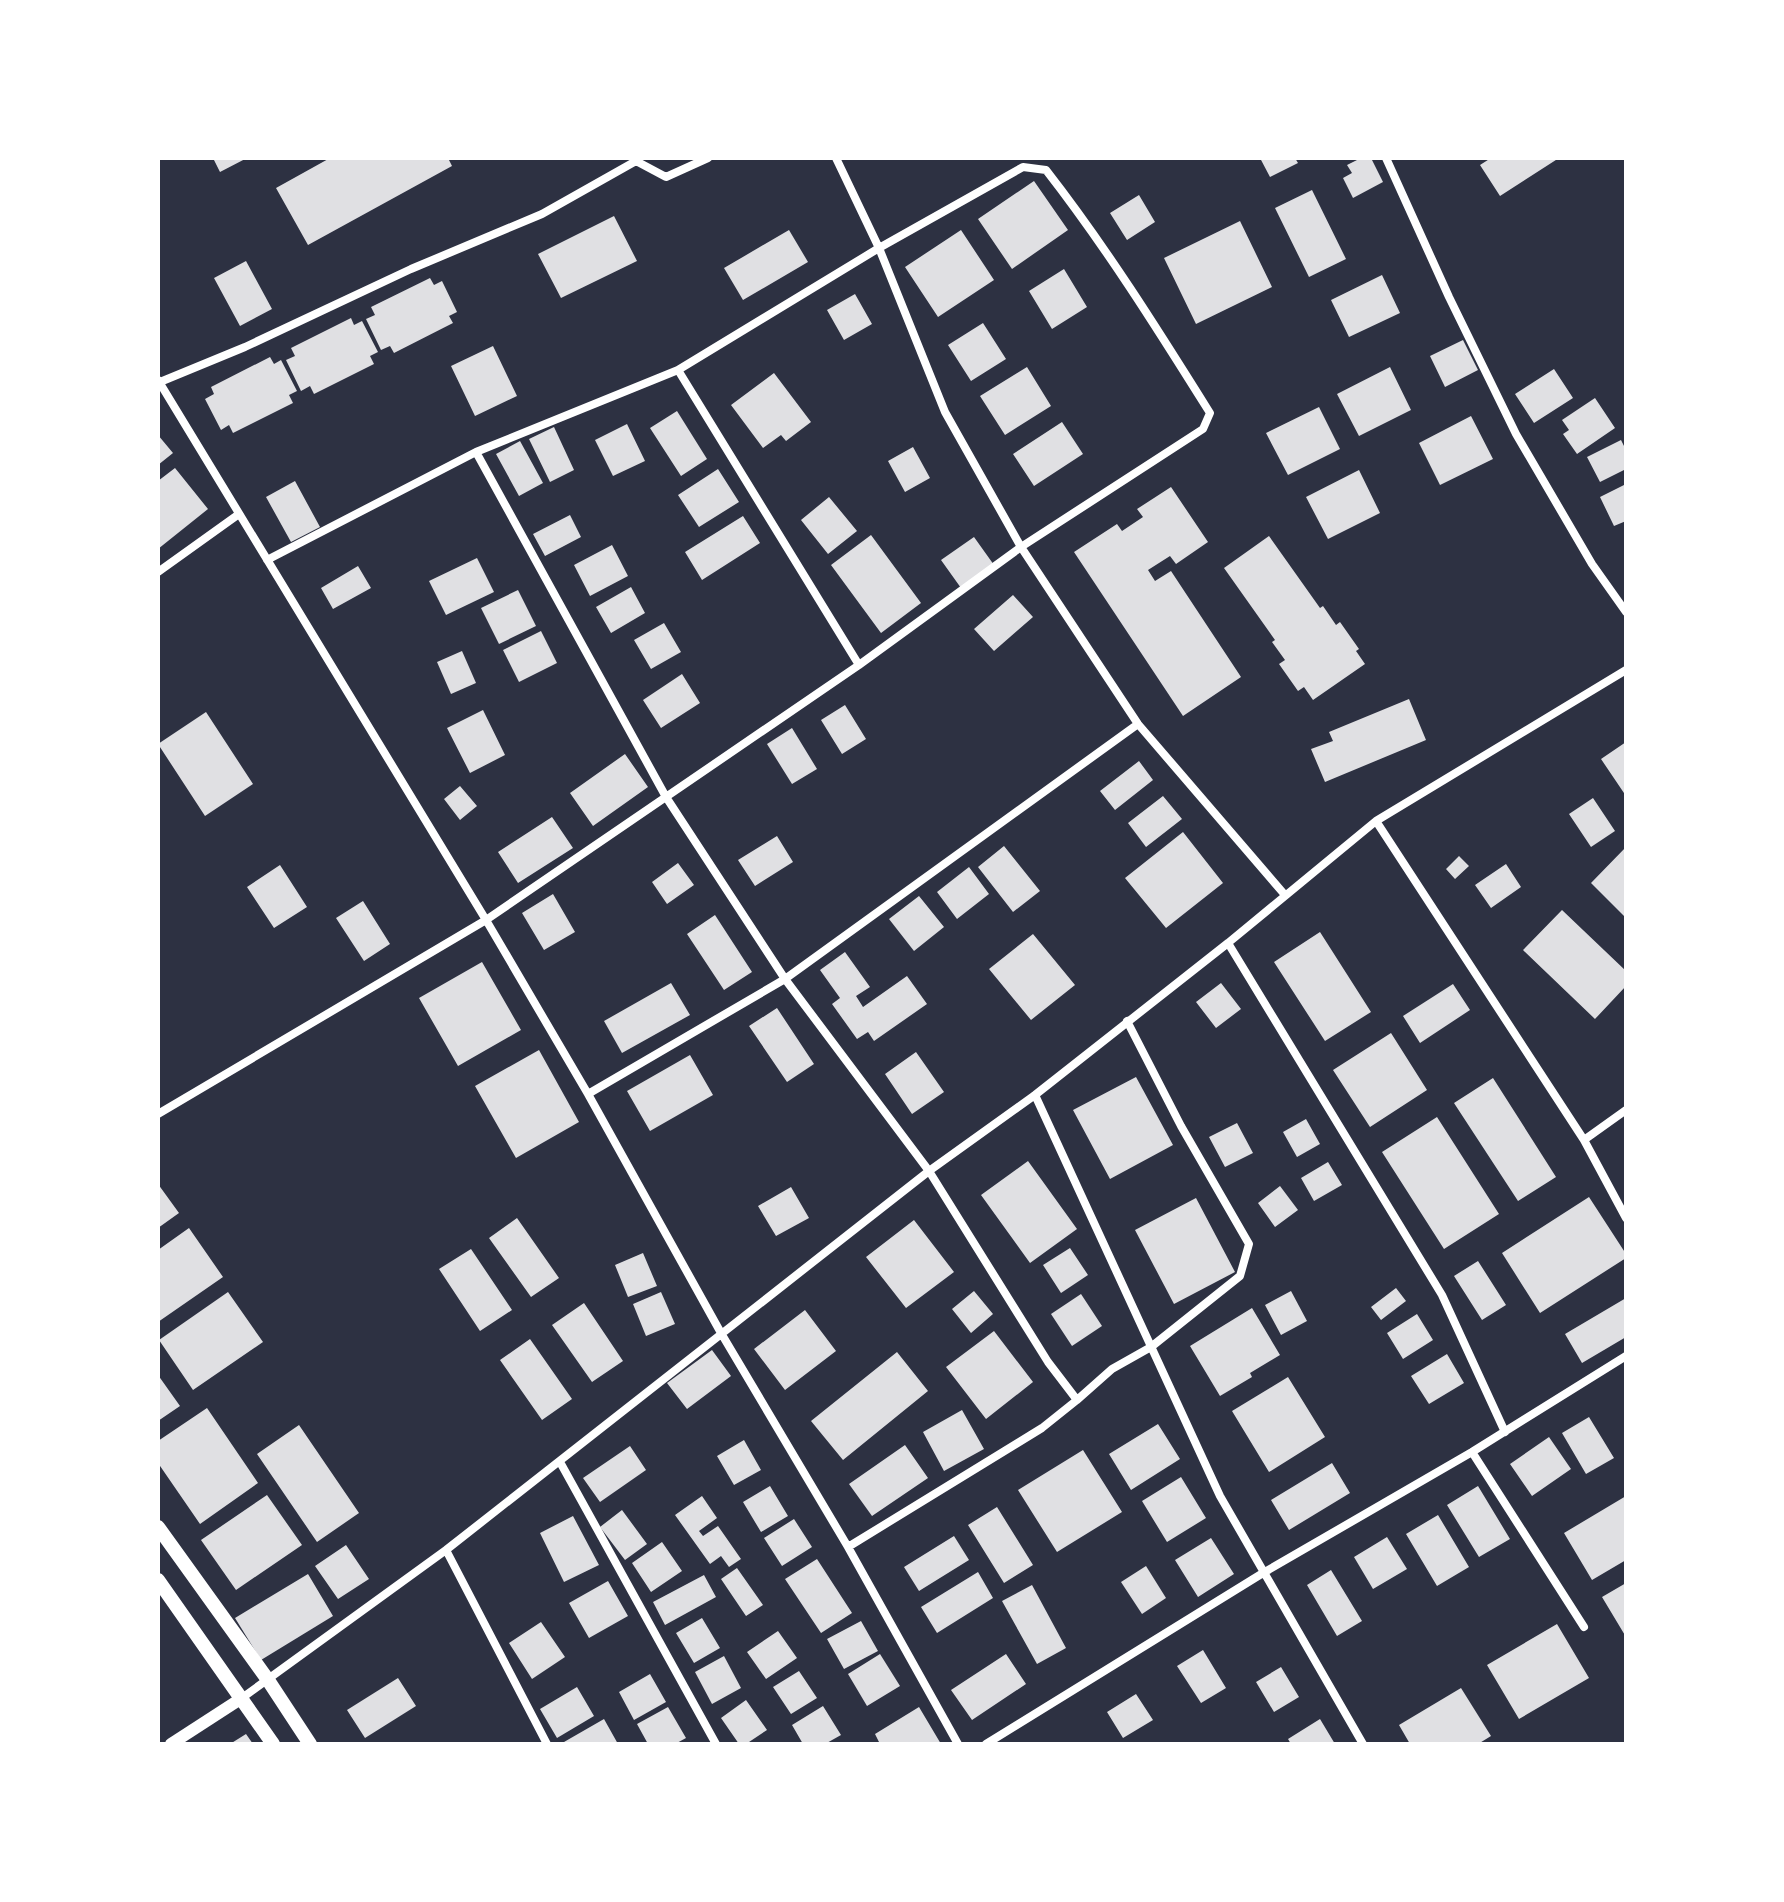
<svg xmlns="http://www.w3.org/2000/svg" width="1784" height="1902" font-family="'Golos Text',sans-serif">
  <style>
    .building { fill: #e0e0e3 }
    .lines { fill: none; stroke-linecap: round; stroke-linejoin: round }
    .minor { stroke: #fff; stroke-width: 8 }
    .tertiary { stroke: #fff; stroke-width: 12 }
    .secondary { stroke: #fff; stroke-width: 14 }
  </style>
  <rect width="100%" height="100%" fill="#2d3142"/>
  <!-- building -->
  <path class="building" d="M213 158H247L220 172Z
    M330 158H448L452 166 308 245 276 188Z
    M1260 158H1295L1298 163 1270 177Z
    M1361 158H1371L1383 182 1353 198 1343 178 1352 173 1347 165Z
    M1491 158H1559L1500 196 1480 165Z
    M1034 181 1068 230 1012 269 978 219Z
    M1312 190 1346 259 1309 277 1275 208Z
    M1139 195 1155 222 1127 240 1110 213Z
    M614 216 637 261 561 298 538 254Z
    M1240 221 1272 287 1196 324 1164 258Z
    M789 230 808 262 743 300 724 268Z
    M961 230 994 280 938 317 905 267Z
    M246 261 272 309 240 326 214 278Z
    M1064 269 1087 307 1052 329 1029 291Z
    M1382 275 1400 313 1349 337 1331 300Z
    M430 278 434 285 442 281 457 312 449 316 453 323 394 353 390 346 381 350 366 319 375 315 371 307Z
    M855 294 872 324 844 340 827 310Z
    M351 318 354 325 362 321 378 352 370 356 374 364 314 394 310 386 301 391 286 360 295 356 291 348Z
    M983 323 1006 359 971 381 948 345Z
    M1463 340 1478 370 1445 387 1430 356Z
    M493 346 517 396 475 416 451 366Z
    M270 357 274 364 281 360 297 391 289 395 293 403 233 433 229 425 221 430 205 399 214 394 211 387Z
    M1027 367 1051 406 1005 435 980 396Z
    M1390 367 1411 410 1359 436 1337 394Z
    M1554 369 1573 398 1534 423 1515 394Z
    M774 373 811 422 786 441 781 435 763 448 731 405Z
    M1595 398 1615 428 1577 454 1563 434 1569 430 1562 420Z
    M1319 407 1340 449 1288 475 1266 433Z
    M677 411 707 459 681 476 650 428Z
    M1471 416 1493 459 1440 485 1419 443Z
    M1062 422 1083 454 1034 486 1013 454Z
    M627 424 645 461 613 476 595 440Z
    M554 427 574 470 550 482 529 439Z
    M158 435 173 453 158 465Z
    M1621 440 1626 450V469L1600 482 1587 457Z
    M520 441 543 483 519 496 496 454Z
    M913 447 930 478 905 492 888 461Z
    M175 468 208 509 158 549V481Z
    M718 469 739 502 699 527 678 495Z
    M1359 470 1380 513 1328 539 1306 497Z
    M295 481 320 527 291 542 266 497Z
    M1626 484V521L1614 526 1600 497Z
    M1171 487 1208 542 1176 564 1170 556 1148 570 1155 581 1171 571 1241 677 1183 716 1074 552 1117 524 1122 531 1143 517 1137 509Z
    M829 497 857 531 828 554 801 520Z
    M570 515 581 537 545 556 533 534Z
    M743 516 760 543 702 580 685 552Z
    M871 535 921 603 881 633 831 565Z
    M1269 536 1320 608 1323 606 1336 625 1340 622 1359 649 1356 651 1365 664 1313 700 1304 687 1298 691 1279 664 1285 660 1272 642 1275 640 1224 568Z
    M974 537 994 565 961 588 941 560Z
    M612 545 628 576 590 596 574 565Z
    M477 558 494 592 446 615 429 581Z
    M358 566 371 588 333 609 321 588Z
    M631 587 645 613 611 633 596 607Z
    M518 590 536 626 499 644 481 608Z
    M1013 595 1033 617 994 651 974 629Z
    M664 623 681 652 651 669 634 640Z
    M541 631 557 663 519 682 503 650Z
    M462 651 476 683 451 694 437 662Z
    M682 674 700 703 661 728 643 700Z
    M1409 699 1426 740 1325 782 1311 749 1333 741 1329 732Z
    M845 705 866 739 842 754 821 720Z
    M483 710 505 755 470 773 447 728Z
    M206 712 253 784 205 816 158 744Z
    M792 728 817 769 792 784 767 744Z
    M1626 742V796L1601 759Z
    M625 754 648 787 593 826 570 793Z
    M1139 761 1153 780 1115 810 1100 791Z
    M460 786 477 806 460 820 444 799Z
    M1163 796 1182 819 1146 847 1128 823Z
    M1593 798 1615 831 1591 847 1569 814Z
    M552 817 573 848 518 883 498 852Z
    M1183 832 1223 883 1166 928 1125 878Z
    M777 836 793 862 755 886 738 860Z
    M1004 846 1040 891 1013 912 978 867Z
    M1626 847V918L1591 883Z
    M1459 856 1469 866 1455 879 1446 869Z
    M678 863 694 885 667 904 652 882Z
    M1506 864 1521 887 1491 908 1475 885Z
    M280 865 307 907 274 928 247 887Z
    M969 867 989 894 957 919 937 892Z
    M553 894 575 932 544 950 522 913Z
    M919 896 944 927 914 951 889 919Z
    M363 901 390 944 364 961 336 918Z
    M1562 910 1626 971V986L1595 1019 1523 950Z
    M715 915 752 972 724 990 687 934Z
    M1320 932 1371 1012 1325 1041 1274 962Z
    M1033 934 1075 985 1031 1020 989 969Z
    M845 952 870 987 856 996 863 1007 907 976 927 1004 874 1041 868 1032 857 1039 832 1004 840 998 820 970Z
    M482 962 521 1030 458 1066 419 998Z
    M671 983 690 1015 622 1053 604 1021Z
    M1221 983 1241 1009 1216 1028 1196 1002Z
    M1453 984 1470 1010 1420 1043 1403 1016Z
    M777 1008 814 1064 787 1082 749 1026Z
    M1391 1033 1427 1090 1370 1127 1333 1070Z
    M539 1050 579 1122 516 1158 475 1086Z
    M916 1052 944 1092 912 1114 885 1074Z
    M690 1055 713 1095 650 1131 627 1091Z
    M1136 1077 1173 1145 1110 1179 1073 1110Z
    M1493 1078 1556 1177 1518 1201 1454 1103Z
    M1437 1117 1499 1214 1444 1249 1382 1152Z
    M1306 1119 1320 1144 1297 1157 1283 1132Z
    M1237 1123 1253 1153 1225 1167 1209 1137Z
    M1028 1161 1077 1229 1030 1263 981 1195Z
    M1328 1162 1342 1185 1314 1201 1301 1178Z
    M158 1184 179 1213 158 1228Z
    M1280 1186 1298 1210 1275 1227 1258 1203Z
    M791 1187 809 1218 776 1236 758 1206Z
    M1589 1197 1626 1254V1258L1540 1313 1502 1253Z
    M1196 1198 1235 1272 1174 1304 1135 1230Z
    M517 1218 559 1278 531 1297 489 1238Z
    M914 1220 954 1272 906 1308 866 1257Z
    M189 1228 223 1277 158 1322V1250Z
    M1070 1248 1088 1275 1061 1293 1043 1265Z
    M471 1249 512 1310 480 1331 439 1269Z
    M643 1253 657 1286 628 1297 615 1265Z
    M1478 1261 1506 1305 1482 1320 1454 1276Z
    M1396 1288 1406 1301 1381 1320 1371 1307Z
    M974 1291 993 1314 971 1333 952 1309Z
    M1291 1291 1307 1321 1281 1335 1265 1305Z
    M228 1292 263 1342 193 1390 159 1340Z
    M661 1292 675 1324 646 1336 633 1304Z
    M1081 1294 1102 1326 1072 1346 1051 1314Z
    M1626 1298V1337L1582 1363 1565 1334Z
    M584 1303 623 1361 592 1382 552 1325Z
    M1252 1308 1280 1355 1250 1373 1252 1377 1220 1396 1190 1346Z
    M805 1310 836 1351 785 1390 754 1349Z
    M1417 1314 1433 1340 1403 1359 1387 1333Z
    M994 1331 1033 1382 986 1419 946 1367Z
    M530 1339 572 1399 542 1420 500 1360Z
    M712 1350 731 1376 687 1409 667 1383Z
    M897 1352 928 1391 843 1460 811 1421Z
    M1447 1354 1464 1383 1429 1404 1411 1376Z
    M158 1375 180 1406 158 1421Z
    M1288 1377 1325 1437 1269 1472 1232 1411Z
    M207 1408 258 1483 200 1524 158 1463V1441Z
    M962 1410 984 1449 944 1471 923 1432Z
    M1589 1417 1614 1458 1586 1474 1562 1433Z
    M1158 1424 1180 1459 1131 1490 1109 1454Z
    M299 1425 359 1513 317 1542 257 1454Z
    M1549 1437 1571 1469 1532 1496 1510 1464Z
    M744 1440 761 1470 734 1485 717 1456Z
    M905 1445 928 1478 872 1516 849 1484Z
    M630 1446 646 1470 600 1502 583 1478Z
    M1083 1450 1122 1512 1057 1552 1018 1490Z
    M1332 1463 1350 1493 1289 1530 1271 1500Z
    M1181 1477 1206 1518 1167 1542 1142 1501Z
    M770 1486 788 1516 761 1532 743 1502Z
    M1478 1486 1510 1539 1479 1557 1447 1505Z
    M267 1495 302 1545 236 1590 201 1540Z
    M702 1496 717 1518 699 1531 703 1536 718 1526 741 1559 729 1567 721 1556 710 1564 675 1515Z
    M1626 1496V1560L1592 1580 1564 1533Z
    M997 1507 1033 1565 1004 1583 968 1525Z
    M622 1510 647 1544 625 1560 600 1527Z
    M1438 1515 1469 1567 1437 1586 1406 1534Z
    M573 1516 599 1565 564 1582 540 1533Z
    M794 1519 812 1547 782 1566 764 1538Z
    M954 1536 969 1560 919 1591 904 1567Z
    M1387 1537 1407 1569 1373 1589 1354 1557Z
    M1211 1538 1234 1574 1198 1597 1175 1560Z
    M662 1542 682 1571 651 1592 632 1563Z
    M346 1545 369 1579 338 1599 315 1566Z
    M817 1559 852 1613 821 1633 785 1579Z
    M1146 1566 1166 1598 1142 1614 1121 1582Z
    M737 1568 763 1605 746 1616 721 1579Z
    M1331 1570 1362 1621 1337 1636 1307 1585Z
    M978 1572 993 1598 937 1633 921 1607Z
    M308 1574 333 1616 261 1660 235 1618Z
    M704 1575 716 1597 665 1625 653 1602Z
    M608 1581 628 1616 589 1638 569 1603Z
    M1626 1583V1637L1602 1597Z
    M1032 1585 1066 1648 1037 1664 1002 1601Z
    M702 1618 720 1648 694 1663 676 1633Z
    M861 1621 878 1651 844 1669 827 1639Z
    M541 1622 565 1657 532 1679 509 1643Z
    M1557 1624 1589 1678 1519 1719 1487 1665Z
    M778 1631 797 1658 766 1679 747 1652Z
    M1203 1650 1226 1688 1201 1703 1177 1666Z
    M880 1654 900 1686 867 1706 848 1674Z
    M1006 1654 1026 1684 972 1720 951 1690Z
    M724 1656 741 1688 712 1704 695 1672Z
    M1281 1667 1299 1697 1274 1712 1256 1682Z
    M799 1671 817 1698 791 1714 773 1687Z
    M650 1674 666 1702 634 1720 619 1692Z
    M398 1678 416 1706 365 1738 347 1710Z
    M577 1687 594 1716 557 1738 540 1709Z
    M1461 1688 1491 1736 1478 1744H1410L1399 1725Z
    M1136 1694 1153 1720 1123 1738 1107 1712Z
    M746 1700 767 1730 746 1744H739L721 1718Z
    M823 1706 841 1735 825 1744H803L792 1725Z
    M668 1707 686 1738 675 1744H648L637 1724Z
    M919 1707 941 1744H880L875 1734Z
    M604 1719 618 1744H566L564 1742Z
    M1320 1719 1335 1744H1291L1288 1739Z
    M246 1734 253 1744H230Z"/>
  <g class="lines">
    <!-- minor -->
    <path class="minor" d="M836 158 879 248 945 412 1021 547 1138 724 1285 895
      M1386 158 1449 297 1516 434 1592 564 1626 612
      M678 370 859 665
      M158 380 486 920 588 1094 721 1333 848 1547 958 1744
      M160 382 245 347 411 269 542 214 636 161 666 177 708 158
      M476 452 666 797 785 979 929 1171 1048 1362 1077 1400
      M158 572 239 514
      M1376 821 1584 1140 1626 1218
      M1228 943 1442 1295 1505 1432
      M588 1094 785 979 1138 724
      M1035 1095 1220 1496 1363 1744
      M158 1114 486 920 859 665 1021 547 1203 429 1210 413C1158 330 1106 247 1046 170L1023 167 879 248 678 370 476 452 267 560
      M1584 1140 1626 1110
      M1472 1452 1584 1627
      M560 1462 716 1744
      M848 1547 1042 1428 1077 1400 1112 1369 1151 1347 1240 1276 1249 1244 1181 1126 1127 1021
      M446 1550 547 1744
      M242 1698 446 1550 929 1171 1035 1095 1228 943 1376 821 1626 670
      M986 1744 1263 1573 1472 1452 1626 1356"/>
    <!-- tertiary -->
    <path class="tertiary" d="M171 1744 242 1698"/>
    <!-- secondary -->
    <path class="secondary" d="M158 1527 268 1680 310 1744
      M158 1580 273 1744"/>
  </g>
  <!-- border -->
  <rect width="1784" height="1902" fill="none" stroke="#ffffff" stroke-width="320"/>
</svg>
